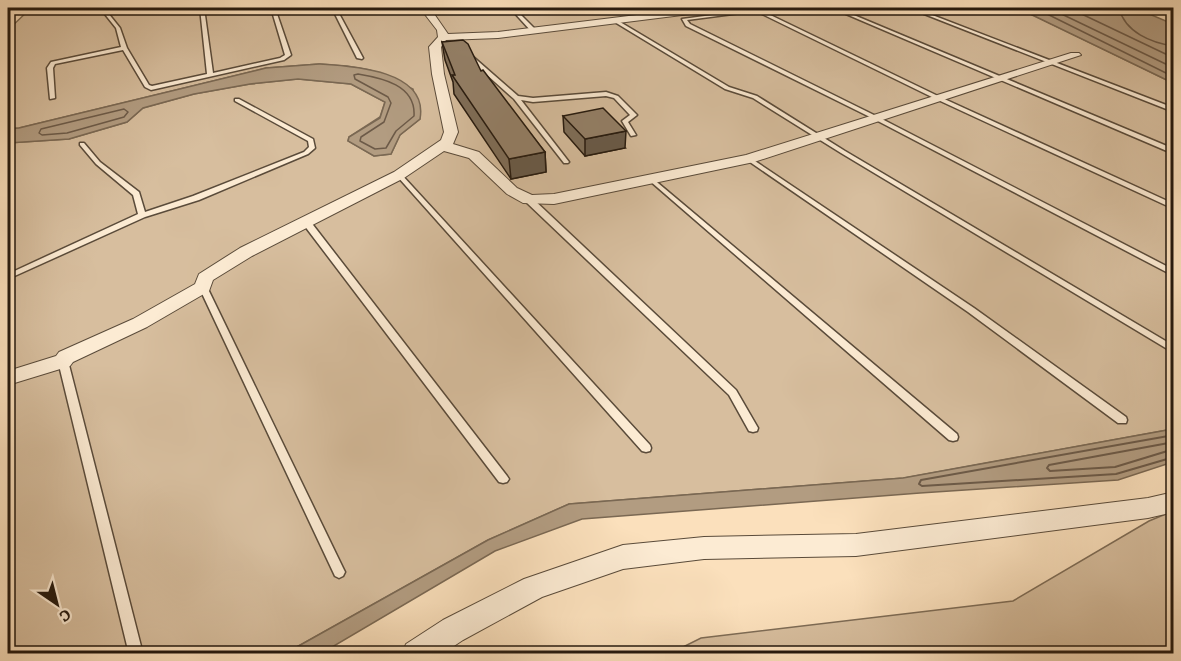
<svg xmlns="http://www.w3.org/2000/svg" width="1181" height="661" font-family="Alegreya,serif">
  <style>
    .green { fill: #d7be9e; stroke: #7e6c56; stroke-width: 1.5 }
    .water { fill: #b29c81; stroke: #7a6853; stroke-width: 1.5 }
    .lines { fill: none; stroke-linecap: round; stroke-linejoin: round }
    .shore-far1 { stroke: #6c5a48; stroke-width: 1.5 }
    .shore { stroke: #6c5a48; stroke-width: 2 }
    .lane-casing { stroke: #5a4b3a; stroke-width: 3 }
    .street-casing { stroke: #5a4b3a; stroke-width: 2 }
    .lane { fill: #fcebd3; fill-rule: evenodd }
    .street { fill: #fcebd3; fill-rule: evenodd }
    .wall { fill: #7f6e59; stroke: #25190e; stroke-width: 1.5 }
    .shaded-wall { fill: #685a49; stroke: #25190e; stroke-width: 1.5 }
    .building { fill: #948068; stroke: #25190e; stroke-width: 1.5 }
  </style>
  <rect width="100%" height="100%" fill="#fbe0bc"/>
  <filter id="stains"><feTurbulence type="fractalNoise" baseFrequency=".00333" numOctaves="4"/><feColorMatrix values="0 0 0 0 .2 0 0 0 0 .09 0 0 0 0 .02 0 0 0 .5 -.17"/></filter>
  <radialGradient id="worn" r=".72"><stop offset=".6" stop-color="#630" stop-opacity="0"/><stop offset="1" stop-color="#630" stop-opacity=".3"/></radialGradient>
  <!-- green -->
  <path class="green" d="M31 8H1026L1033 11 1027 12 1173 83V429L904 478 569 504 488 540 286 653H8V143L69 139 127 122 143 108 194 94 250 84 298 79 351 84 385 102 380 117 349 137 348 141 374 156 391 154 400 135 420 119 413 89 370 70 347 66 319 64 266 68 19 128 8 129V30Z
    M1173 511V653L669 654 701 638 1013 601 1149 521Z"/>
  <!-- water -->
  <path class="water" d="M1026 8H1135L1173 24V83L1026 12 1032 11Z
    M319 64C352 66 429 70 420 119L400 135 391 154 374 156 348 141 349 137 380 118 385 102 351 84 298 79 250 84 194 94 143 108 127 122 69 139 8 143V129L19 128 266 68Z
    M1173 429V462L1118 480 920 493 582 519 495 551 322 653H286L488 540 569 504 903 478Z"/>
  <g class="lines">
    <!-- shore-far1 -->
    <path class="shore-far1" d="M1035 8 1174 77
      M1049 8 1174 68
      M1069 8 1174 58
      M1119 8C1125 32 1151 43 1174 46
      M358 74C382 78 416 85 414 116L396 131 386 148 375 149 360 141 361 137 384 122 391 103 388 97 355 79 354 75Z
      M124 109 128 112 124 117 67 133 42 135 39 133 41 129Z"/>
    <!-- shore -->
    <path class="shore" d="M1174 435 921 480 919 484 922 486 1116 474 1174 457
      M1174 442 1049 465 1047 468 1050 471 1115 467 1174 449"/>
    <defs>
      <path id="lane" d="M100 8H104L120 28 127 48 149 85 152 86 207 74 200 8H204L213 73 280 58 285 55 271 8H275L291 55 284 60 151 90 145 87 123 50 55 64 53 68 55 98 50 99 47 68 51 62 121 47 116 28Z
        M332 8H336L363 58 362 59 357 58Z
        M510 8H514L535 29V31H531Z
        M654 8H658L667 13 663 14Z
        M766 8H775L762 11 940 97 1174 204V209L936 99 756 11 687 20 690 24 878 117 1174 270V276L874 119 686 26 682 19Z
        M832 8H837L1174 149V154Z
        M909 8H914L1174 108V112Z
        M615 19 729 87 757 96 845 151 1174 346V353L841 153 753 98 725 89 613 21V20Z
        M467 55H471L518 96 533 98 606 92 618 96 637 115 628 122 636 135 631 136 622 121 630 115 614 98 606 96 533 102 521 100 569 162 568 163H564L514 99 467 57Z
        M235 99H239L313 139 315 148 308 154 199 200 145 217 8 279V274L138 214 133 195 96 164 80 145V143H84L100 162 139 192 145 212 193 196 304 152 309 147 308 141 235 101Z
        M749 157 974 308 1126 417 1127 420 1126 423H1118L968 312 747 160 746 159Z
        M399 173 401 174 650 445 651 448 650 451 646 452 642 451 397 176 396 175Z
        M652 178 957 434 958 437 957 440 953 441 949 440 650 181 649 180Z
        M526 198H532L736 390 758 428 757 431 753 432 749 431 729 395 526 202Z
        M304 221H310L507 476 509 479 507 482 503 483 499 482 304 225Z
        M203 284 207 287 343 568 345 572 343 576 339 578 335 576 199 287Z
        M63 358 68 361 143 654H129L58 361Z"/>
      <path id="street" d="M420 8H430L448 34 498 32 694 8H719L714 11 498 38 446 40 441 47 444 74 458 132 453 144 479 152 517 188 532 195 554 194 746 155 1071 53H1079L1081 55 754 162 554 204 523 203 507 194 469 158 444 151 404 178 252 256 213 280 209 291 147 327 73 362 70 366 8 385V371L56 356 59 352 133 319 195 284 199 274 240 248 394 172 441 140 444 132 432 74 429 47 438 37 437 30Z
        M1174 492V512L1148 518 856 556 704 559 623 569 542 597 463 640 442 654H402L406 644 443 620 524 579 623 545 704 537 856 534 1148 498Z"/>
    </defs>
    <!-- lane casing -->
    <use href="#lane" class="lane-casing"/>
    <!-- street casing -->
    <use href="#street" class="street-casing"/>
    <!-- lane -->
    <use href="#lane" class="lane"/>
    <!-- street -->
    <use href="#street" class="street"/>
  </g>
  <!-- wall -->
  <path class="wall" d="M442 42 481 71 545 152 546 172 511 179 454 94 453 82 445 60Z
    M563 116 625 148 585 156 564 132Z"/>
  <!-- shaded-wall -->
  <path class="shaded-wall" d="M626 131 625 148 585 156V139Z
    M545 152 546 172 511 179 509 159Z"/>
  <!-- building -->
  <path class="building" d="M463 40 468 44 481 71 483 70 545 152 509 159 452 75H455L442 42Z
    M603 108 626 131 585 139 563 116Z"/>
  <!-- margin -->
  <rect width="1181" height="661" fill="none" stroke="#fbe0bc" stroke-width="30"/>
  <rect x="9" y="9" width="1163" height="643" fill="none" stroke="#25190e" stroke-width="3"/>
  <rect x="15" y="15" width="1151" height="631" fill="none" stroke="#25190e" stroke-width="1.5"/>
  <!-- north arrow -->
  <g transform="translate(57 604) rotate(145)" stroke="#fcebd3" stroke-width="4.5" paint-order="stroke">
  <path d="M0-4.5L10 22L0 15L-10 22Z" fill="#25190e"/>
  <text y="-9" font-size="16" font-weight="bold" text-anchor="middle" fill="#25190e">С</text>
  </g>
  <rect width="100%" height="100%" filter="url(#stains)"/>
  <rect width="100%" height="100%" fill="url(#worn)"/>
</svg>
